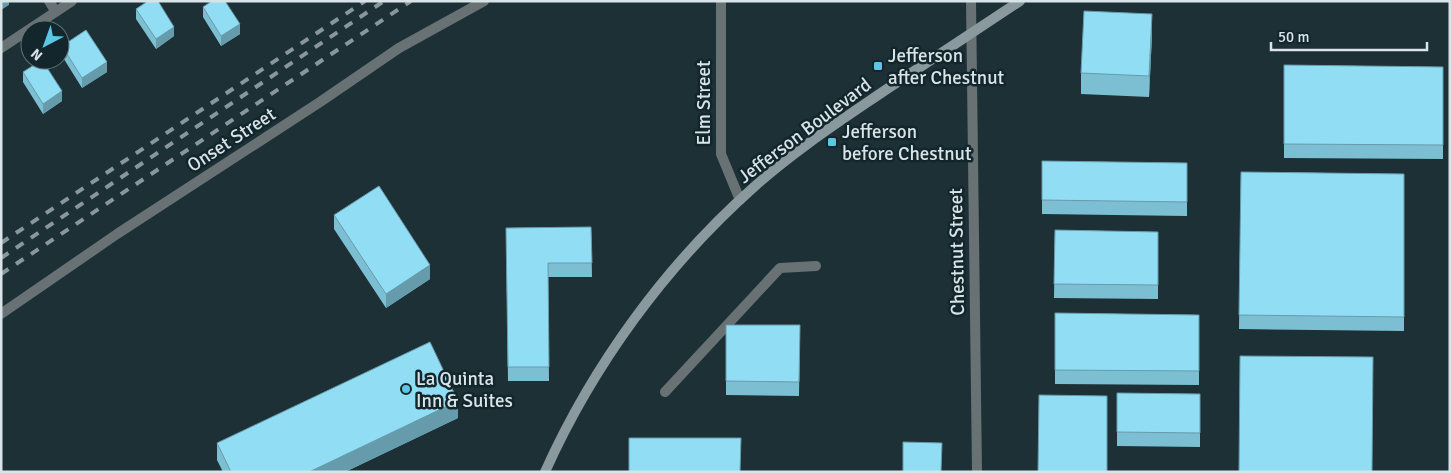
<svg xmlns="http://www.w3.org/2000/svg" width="1451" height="473" font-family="Signika,sans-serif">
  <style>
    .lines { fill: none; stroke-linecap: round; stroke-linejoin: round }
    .lane { stroke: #687275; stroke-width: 10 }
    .street { stroke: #687275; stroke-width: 10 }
    .secondary { stroke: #89999d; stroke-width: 10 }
    .rail { stroke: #89979c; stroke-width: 4; stroke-dasharray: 9 9; stroke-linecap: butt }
    .wall { fill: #7dbfd2 }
    .shaded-wall { fill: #669bab }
    .building { fill: #91def4; stroke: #669bab }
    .poi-dot { fill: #5ac8e5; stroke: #13262c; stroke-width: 2 }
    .labels { text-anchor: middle; stroke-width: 5; stroke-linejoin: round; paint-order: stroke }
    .poi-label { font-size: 19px; fill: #d8e4e7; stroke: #13262c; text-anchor: start }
    .street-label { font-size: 19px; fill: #d8e4e7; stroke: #13262c }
  </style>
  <rect width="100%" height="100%" fill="#1d3036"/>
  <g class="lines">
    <!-- lane -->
    <path class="lane" d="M665 392 780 268 816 266"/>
    <!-- street -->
    <path class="street" d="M49 1 56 12
      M721 1V154L740 200
      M971 1 977 472
      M1 48 72 1
      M1 314 117 234 320 102 399 48 484 1"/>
    <!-- secondary -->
    <path class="secondary" d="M545 472C593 365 666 265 754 187 794 151 840 121 884 91 929 61 975 31 1020 1"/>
    <!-- rail -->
    <path class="rail" d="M1 243 365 1
      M1 258 384 1
      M1 274 411 1"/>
  </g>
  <!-- wall -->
  <path class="wall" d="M203 7 240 34 221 46 203 17Z
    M136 9 174 36 156 49 136 19Z
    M1152 35 1149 97 1081 94V73Z
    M62 46 107 72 82 88 62 56Z
    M1284 65 1443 67V159L1284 158Z
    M23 72 62 101 43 114 23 82Z
    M1042 161 1187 163V216L1042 214Z
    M1241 172 1404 174V331L1239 329Z
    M334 215 430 279 386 308 334 229Z
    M591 227 592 277H548L549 381H508L506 228Z
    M1055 230 1158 232V299L1054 298Z
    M1055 313 1199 315V385L1055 384Z
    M726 325H800L799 396 726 395Z
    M1117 393 1200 394V447L1117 446Z
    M458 418 345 472H223L217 460V443Z"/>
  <!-- shaded-wall -->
  <path class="shaded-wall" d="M1 1H9V5L1 10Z
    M1152 14V35L1149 97V76Z
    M240 24V34L221 46V36Z
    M174 27V36L156 49V39Z
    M107 62V72L82 88V78Z
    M62 91V101L43 114V104Z
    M430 265V279L386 308V294Z
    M458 401V418L345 472H309Z"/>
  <!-- building -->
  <path class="building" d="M148 1H158L174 27 156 39 136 9Z
    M212 1H225L240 24 221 36 203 7Z
    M1084 11 1152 14 1149 76 1081 73Z
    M86 30 107 62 82 78 62 46Z
    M42 60 62 91 43 104 23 72Z
    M1284 65 1443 67V145L1284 144Z
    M1042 161 1187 163V202L1042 200Z
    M1241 172 1404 174V317L1239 315Z
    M379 186 430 265 386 294 334 215Z
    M591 227 592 263H548L549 367H508L506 228Z
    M1055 230 1158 232V285L1054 284Z
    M1055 313 1199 315V371L1055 370Z
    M726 325H800L799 382 726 381Z
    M430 342 458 401 309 472H231L217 443Z
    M1240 356 1373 357 1372 472H1239Z
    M1117 393 1200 394V433L1117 432Z
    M1039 395 1107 396V472H1038Z
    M629 438H741L740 472H629Z
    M903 442 942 443 941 472H903Z"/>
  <!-- markers -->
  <g class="poi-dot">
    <rect x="873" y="61" width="10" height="10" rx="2.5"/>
    <rect x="827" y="137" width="10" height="10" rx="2.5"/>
    <circle cx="406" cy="389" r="5"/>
  </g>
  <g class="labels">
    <!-- poi labels -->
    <g class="poi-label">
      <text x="888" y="62">Jefferson<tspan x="888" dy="22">after Chestnut</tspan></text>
      <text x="842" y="138">Jefferson<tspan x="842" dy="22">before Chestnut</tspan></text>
      <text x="416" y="385">La Quinta<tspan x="416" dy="22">Inn &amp; Suites</tspan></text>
    </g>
    <!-- street labels -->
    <g class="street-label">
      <text transform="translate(703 103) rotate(-90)" y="7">Elm Street</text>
      <text transform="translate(804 130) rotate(-37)" y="7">Jefferson Boulevard</text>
      <text transform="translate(231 139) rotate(-33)" y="7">Onset Street</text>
      <text transform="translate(956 252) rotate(-91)" y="7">Chestnut Street</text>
    </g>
  </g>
  <!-- border -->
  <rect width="1451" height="473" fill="none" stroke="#d8e4e7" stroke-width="5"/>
  <!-- north arrow -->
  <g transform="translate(45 45) rotate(221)"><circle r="24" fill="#13262c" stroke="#627277"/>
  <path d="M0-4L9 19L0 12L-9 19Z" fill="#5ac8e5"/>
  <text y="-8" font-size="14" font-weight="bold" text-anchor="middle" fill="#d8e4e7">N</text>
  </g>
  <!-- scale -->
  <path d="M1271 42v8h156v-8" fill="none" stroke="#d8e4e7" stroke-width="2.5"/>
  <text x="1278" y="42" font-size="15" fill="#d8e4e7" stroke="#13262c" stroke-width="4" paint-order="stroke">50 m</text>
</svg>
